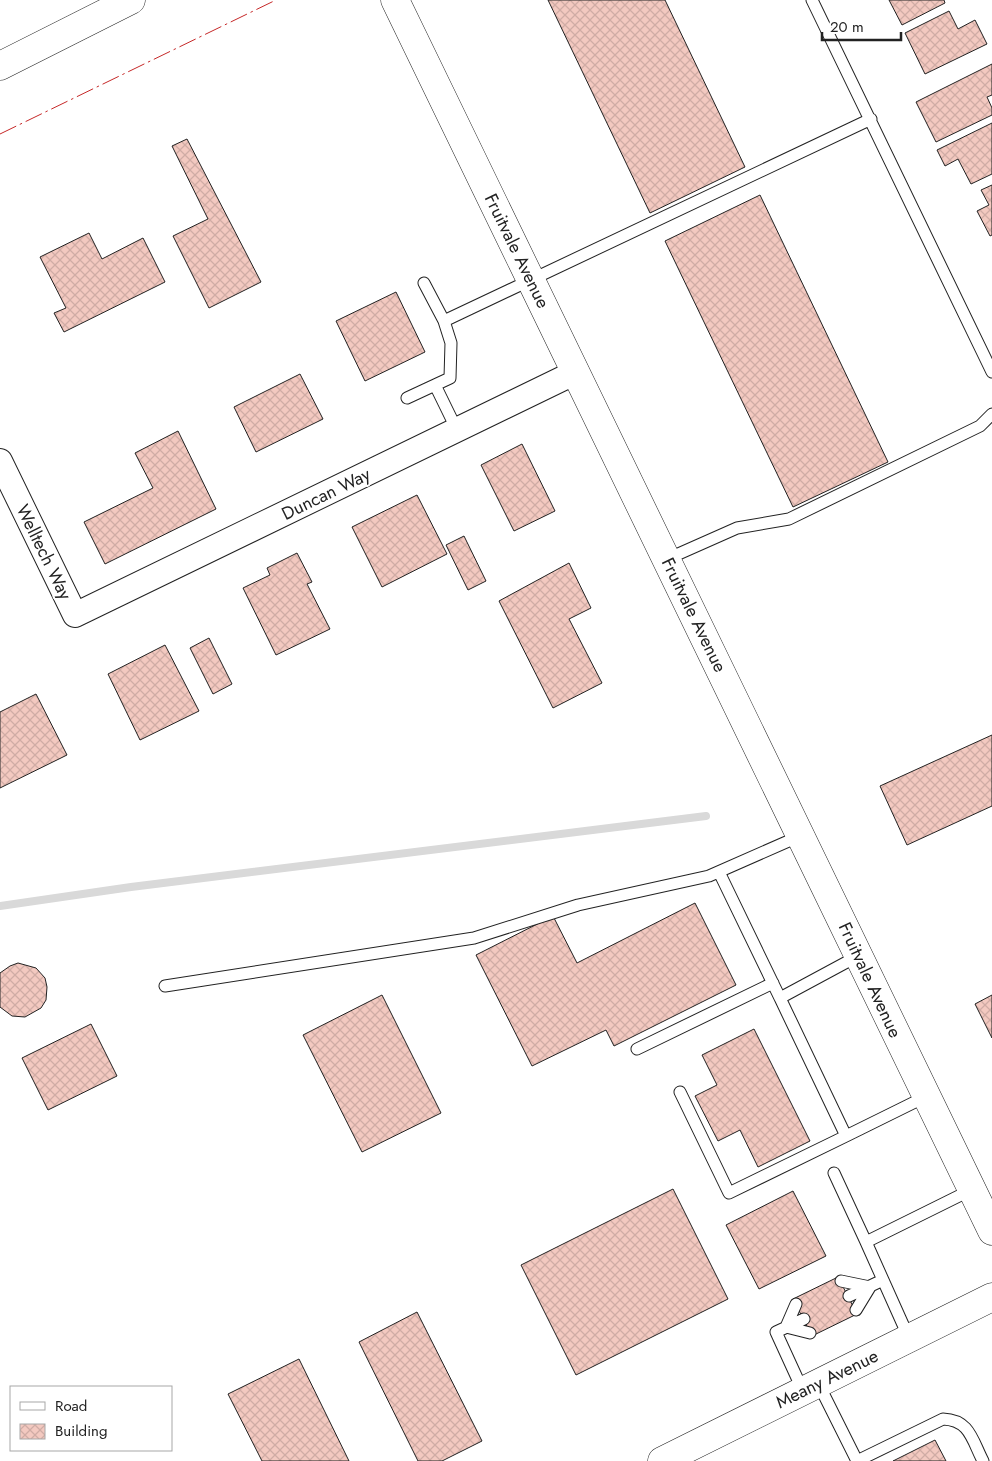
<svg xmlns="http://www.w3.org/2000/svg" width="992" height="1461" font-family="Jost,sans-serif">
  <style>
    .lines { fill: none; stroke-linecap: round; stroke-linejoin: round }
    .stream { stroke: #d9d9d9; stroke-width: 8 }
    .building { fill: url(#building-cross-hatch); stroke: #222 }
    .service-casing { stroke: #222; stroke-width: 13 }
    .minor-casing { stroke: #222; stroke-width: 26 }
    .tertiary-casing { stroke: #222; stroke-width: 29 }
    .secondary-casing { stroke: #222; stroke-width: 29 }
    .service { stroke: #fff; stroke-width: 11 }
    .minor { stroke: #fff; stroke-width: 24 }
    .tertiary { stroke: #fff; stroke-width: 28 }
    .secondary { stroke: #fff; stroke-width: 28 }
    .power { stroke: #c62828; stroke-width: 1; stroke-dasharray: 18 4 2.5 4; stroke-linecap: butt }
    .labels { text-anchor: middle; stroke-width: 4; stroke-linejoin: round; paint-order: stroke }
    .street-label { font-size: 18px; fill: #222; stroke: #fff }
  </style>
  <defs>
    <pattern id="building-cross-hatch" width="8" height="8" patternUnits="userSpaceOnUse" patternTransform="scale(1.25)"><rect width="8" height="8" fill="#f3c9c0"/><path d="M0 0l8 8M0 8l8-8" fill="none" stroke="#d0aca5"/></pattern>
  </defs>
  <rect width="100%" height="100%" fill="#fff"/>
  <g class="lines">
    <!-- stream -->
    <path class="stream" d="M0 906 131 887 706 816"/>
  </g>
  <!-- building -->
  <path class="building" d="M548 0H665L745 167 650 213Z
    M889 0H944L945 3 902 25Z
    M949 11 958 29 975 20 987 44 925 74 905 33Z
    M992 64V95L987 97 992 108V115L936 142 916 102Z
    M992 123V174L971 184 958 159 945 166 937 150Z
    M187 139 261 282 209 308 173 236 208 219 172 146Z
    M992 185V235L990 236 977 211 989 205 981 190Z
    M760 195 888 462 793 507 665 241Z
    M89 233 102 259 143 238 165 282 64 332 54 313 66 308 40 257Z
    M396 292 425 352 365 381 336 321Z
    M300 374 323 419 256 452 234 407Z
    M178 431 216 509 105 564 84 522 153 488 135 453Z
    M522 444 555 511 514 531 481 465Z
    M417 495 447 554 382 587 352 527Z
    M464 536 486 581 468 590 446 545Z
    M297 553 312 582 307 584 330 629 276 655 243 588 270 575 267 568Z
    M569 563 591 608 569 619 602 683 553 708 499 601Z
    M209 638 232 684 213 694 190 648Z
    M165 645 199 711 140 740 108 674Z
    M36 694 67 755 0 788V712Z
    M992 735V806L907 845 880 786Z
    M695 903 736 985 614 1046 606 1030 532 1066 476 955 553 916 577 963Z
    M18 963 36 968 45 978 47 987 46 1000 41 1008 25 1017 12 1016 0 1007V973L10 966Z
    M382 995 441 1113 362 1152 303 1035Z
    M992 995V1038L975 1004Z
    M91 1024 117 1076 48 1110 22 1058Z
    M754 1029 810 1141 758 1167 740 1130 718 1141 695 1096 717 1085 702 1055Z
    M673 1189 728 1299 576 1375 521 1265Z
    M793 1191 826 1256 759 1289 726 1225Z
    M838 1277 857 1314 812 1336 793 1299Z
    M417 1312 482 1441 442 1461H418L359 1342Z
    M299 1359 349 1461H262L228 1394Z
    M935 1440 946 1461H893Z"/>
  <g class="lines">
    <defs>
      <path id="service" d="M812 0 992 372
        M424 283 444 321
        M435 385 457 430
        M407 398 450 378 451 343 444 321 871 119
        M667 559 737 528 789 519 980 426 992 414
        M719 872 780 998 858 956
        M165 986 474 938 578 905 709 876 800 836
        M780 998 846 1136 925 1097
        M637 1049 773 983
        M680 1092 729 1193 846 1136
        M834 1173 866 1242 971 1190
        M866 1242 909 1338
        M841 1281 870 1287
        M849 1296 883 1280
        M796 1304 786 1327 810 1333
        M856 1310 870 1287
        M818 1383 857 1461
        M803 1391 776 1332 804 1319
        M857 1461 943 1419C970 1420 972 1440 983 1461"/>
      <path id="minor" d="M0 461 75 615 576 372"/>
      <path id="tertiary" d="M0 66 131 0
        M662 1461 992 1297"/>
      <path id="secondary" d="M395 0 992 1231"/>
    </defs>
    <!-- service casing -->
    <use href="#service" class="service-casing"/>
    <!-- minor casing -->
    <use href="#minor" class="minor-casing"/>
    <!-- tertiary casing -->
    <use href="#tertiary" class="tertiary-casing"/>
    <!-- secondary casing -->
    <use href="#secondary" class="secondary-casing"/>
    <!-- service -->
    <use href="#service" class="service"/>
    <!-- minor -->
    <use href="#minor" class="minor"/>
    <!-- tertiary -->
    <use href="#tertiary" class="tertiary"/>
    <!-- secondary -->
    <use href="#secondary" class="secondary"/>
    <!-- power -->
    <path class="power" d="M0 134 276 0"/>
  </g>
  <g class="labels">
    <!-- street labels -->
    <g class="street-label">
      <text transform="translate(517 251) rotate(64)" y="6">Fruitvale Avenue</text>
      <text transform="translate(326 494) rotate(-26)" y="6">Duncan Way</text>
      <text transform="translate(44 552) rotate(64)" y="6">Welltech Way</text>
      <text transform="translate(694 615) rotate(64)" y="6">Fruitvale Avenue</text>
      <text transform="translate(870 980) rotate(65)" y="6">Fruitvale Avenue</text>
      <text transform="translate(827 1379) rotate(-26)" y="6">Meany Avenue</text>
    </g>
  </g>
  <!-- legend -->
  <rect x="10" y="1386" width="162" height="65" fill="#ffffff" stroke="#a7a7a7"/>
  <rect x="20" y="1402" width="25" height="8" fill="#ffffff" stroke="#a7a7a7"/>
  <text x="55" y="1411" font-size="15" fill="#222222">Road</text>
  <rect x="20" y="1424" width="25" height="15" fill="url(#building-cross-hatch)" stroke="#a7a7a7"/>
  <text x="55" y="1436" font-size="15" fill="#222222">Building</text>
  <!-- scale -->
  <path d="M822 32v8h79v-8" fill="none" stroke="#222222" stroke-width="2.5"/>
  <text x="830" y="32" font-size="15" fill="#222222" stroke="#ffffff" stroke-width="4" paint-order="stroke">20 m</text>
</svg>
